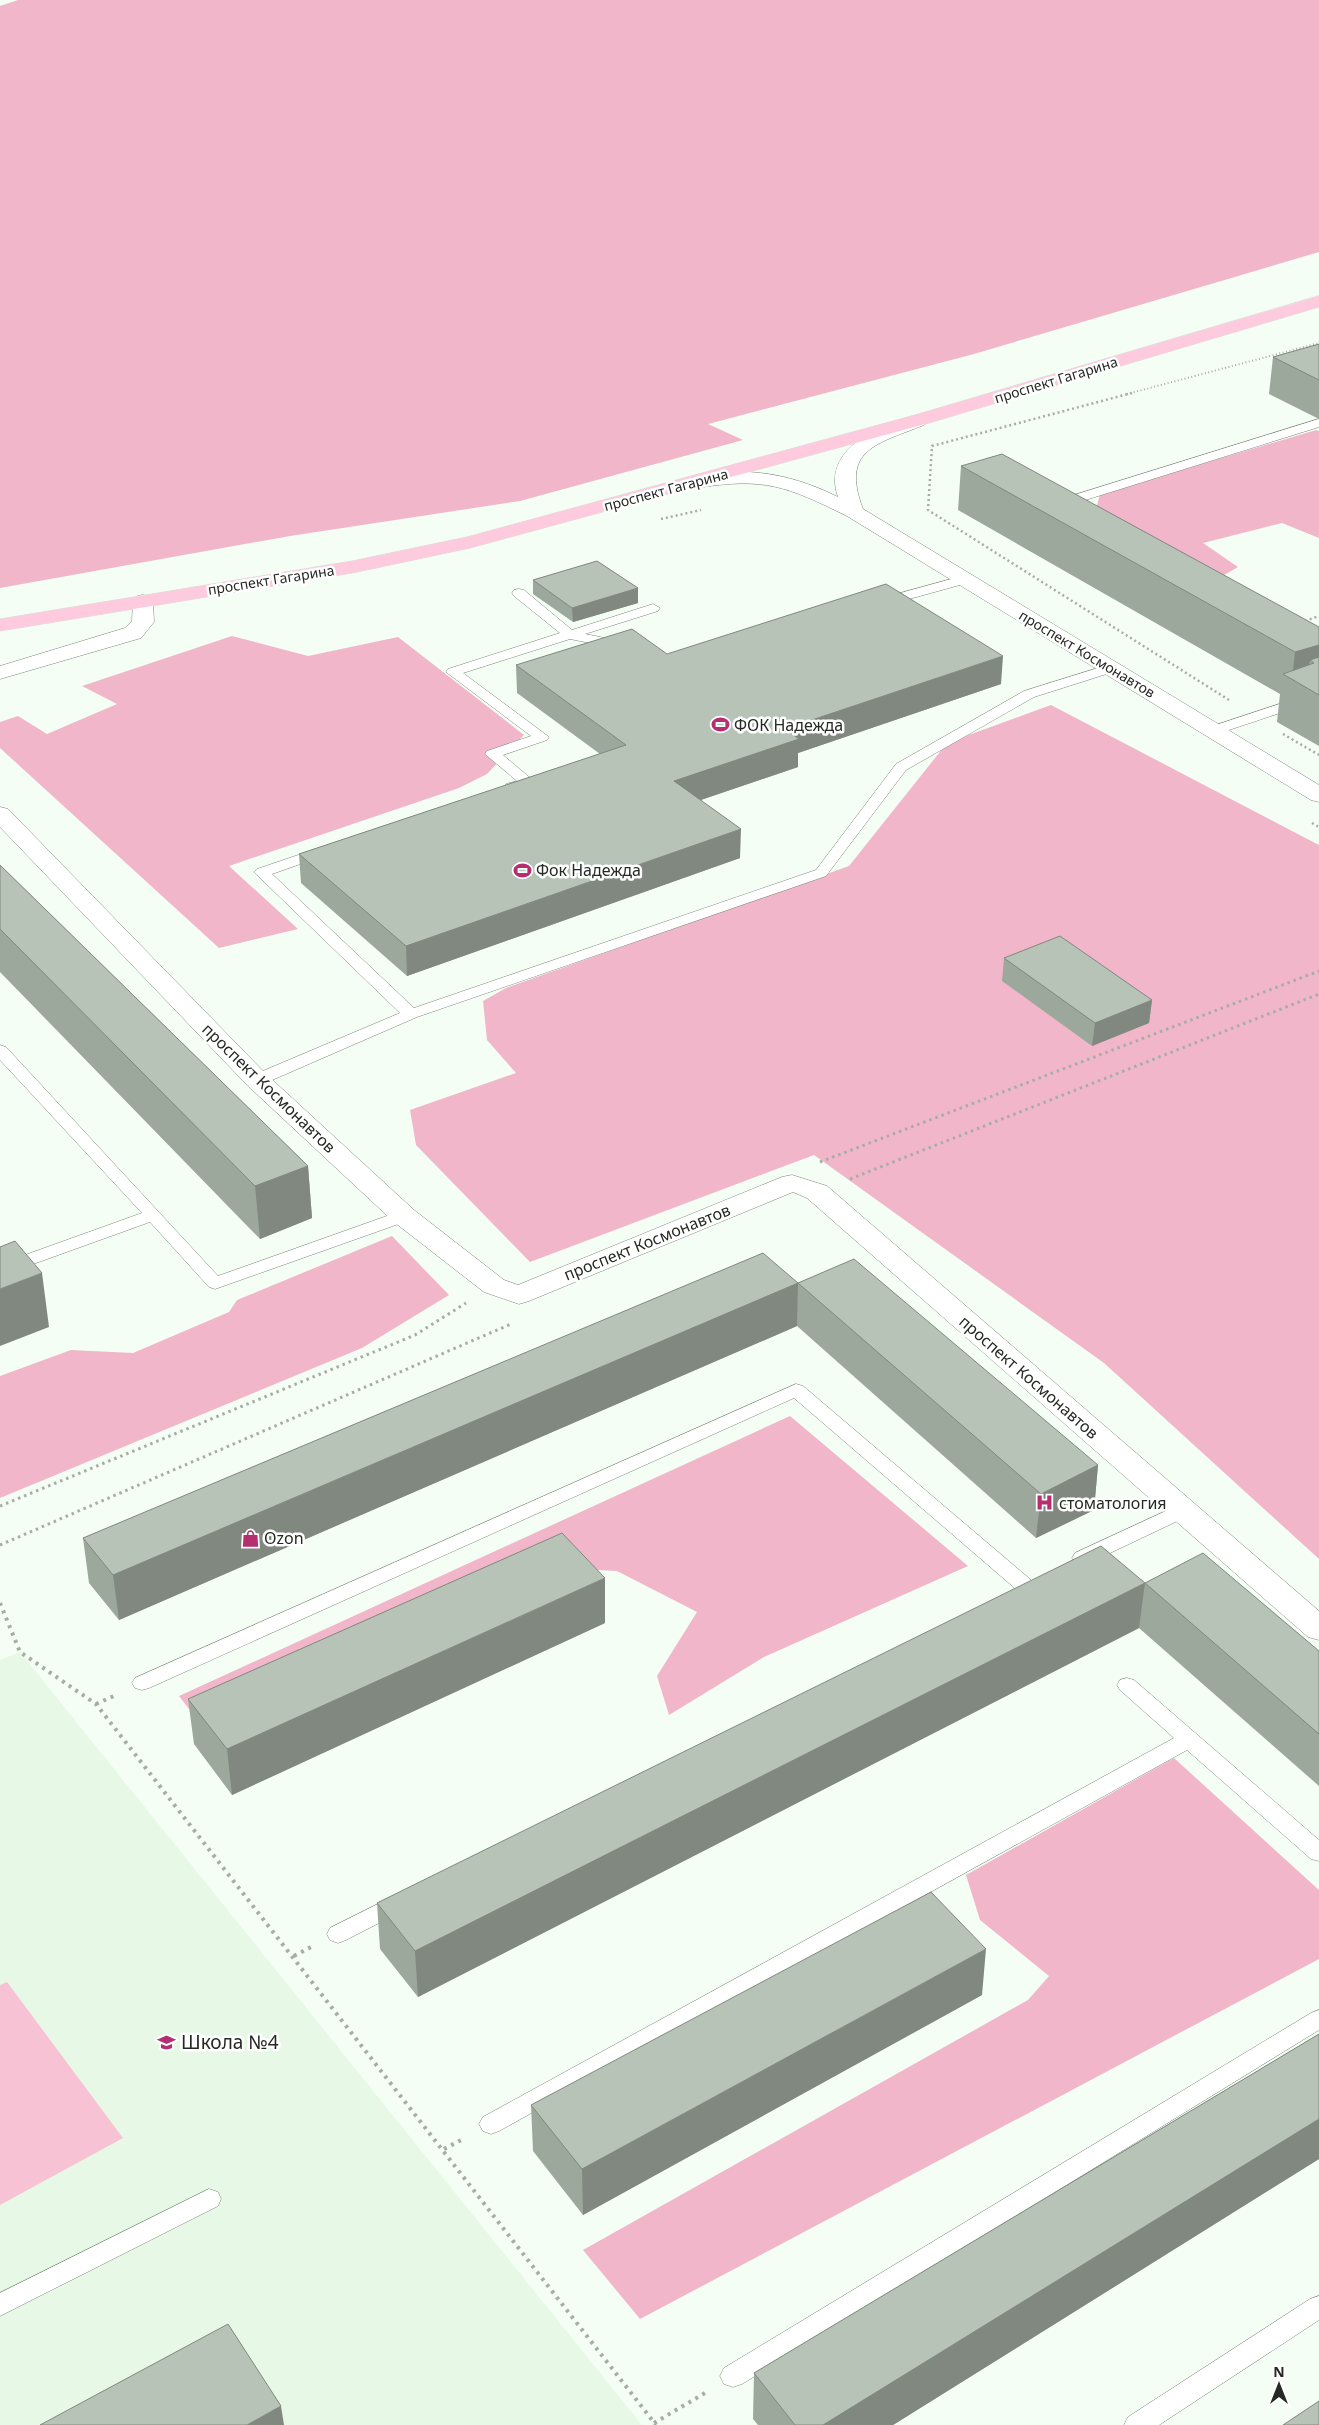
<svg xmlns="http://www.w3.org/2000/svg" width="1319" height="2425" font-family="'Noto Sans',sans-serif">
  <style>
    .built { fill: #e7f9e6 }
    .green { fill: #f8c2d5 }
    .forest { fill: #f2b6cb }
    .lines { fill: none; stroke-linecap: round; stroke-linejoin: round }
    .service-casing { stroke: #7a8579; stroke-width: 1 }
    .minor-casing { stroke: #7a8579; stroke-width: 1 }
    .secondary-casing { stroke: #7a8579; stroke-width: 1 }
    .primary-casing { stroke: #dcdddc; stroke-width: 1 }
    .path-far3 { stroke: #a6ada5; stroke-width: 2; stroke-dasharray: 1 2.5; stroke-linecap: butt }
    .path-far2 { stroke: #a6ada5; stroke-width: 2.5; stroke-dasharray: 2 3; stroke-linecap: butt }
    .path-far1 { stroke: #a6ada5; stroke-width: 3; stroke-dasharray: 2.5 4; stroke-linecap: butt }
    .path { stroke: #a6ada5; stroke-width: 4; stroke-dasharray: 3 5; stroke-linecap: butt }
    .service { fill: #fff; fill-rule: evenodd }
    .minor { fill: #fff; fill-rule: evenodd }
    .secondary { fill: #fff; fill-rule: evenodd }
    .primary { fill: #fecbde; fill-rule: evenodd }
    .wall { fill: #9da89d }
    .shaded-wall { fill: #80887f }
    .building { fill: #b7c3b6; stroke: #80887f }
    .labels { text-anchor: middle; stroke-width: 5; stroke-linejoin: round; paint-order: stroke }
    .far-street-label { font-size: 14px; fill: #252924; stroke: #fff }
    .poi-label { font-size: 16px; fill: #252924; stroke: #fff; text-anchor: start }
    .street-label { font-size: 16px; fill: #252924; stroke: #fff }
    .near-poi-label { font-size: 19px; fill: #252924; stroke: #fff; text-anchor: start }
  </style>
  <rect width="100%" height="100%" fill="#f4fef4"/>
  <!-- built -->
  <path class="built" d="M20 1652 642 2425H0V1660Z"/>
  <!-- green -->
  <path class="green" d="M7 1982 123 2138 0 2205V1985Z"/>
  <!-- forest -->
  <path class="forest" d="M18 0H1319V252L974 354 708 424 743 440 520 501 290 536 0 588V6Z
    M1316 430 1319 431V538L1282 523 1203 543 1238 567 1212 582 1094 517 1100 494Z
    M232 636 308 656 398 637 524 735 487 774 459 788 229 866 298 929 219 948 0 748V722L18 716 47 734 117 704 82 686Z
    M1051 705 1319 845V1559L1104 1363 814 1155 530 1262 416 1145 410 1110 516 1073 487 1040 483 1001 506 988 849 866 947 743Z
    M392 1236 449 1295 362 1348 0 1498V1376L71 1350 133 1353 229 1312 237 1300Z
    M790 1416 968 1566 764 1657 669 1715 657 1676 697 1612 617 1571 558 1568 199 1722 179 1696Z
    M1174 1758 1319 1890V1959L640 2319 583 2250 1028 2000 1049 1976 980 1920 966 1875Z"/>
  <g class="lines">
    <defs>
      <path id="service" d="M1319 419V427L1063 507H1055L1053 504 1055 501Z
        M962 576 967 577 969 580 967 583 884 606 877 602 879 599Z
        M519 589 524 590 572 630 653 604 660 608 658 611 585 634 625 642 627 645 625 648 620 649 570 639 463 673 549 737 547 740 503 755 535 782 533 785 511 791 504 787 506 784 517 781 485 754 487 751 531 736 446 672 448 669 560 633 514 596 512 593 514 590Z
        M1111 664 1118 668 1116 671 1034 697 906 770 826 876 417 1017 263 1084H251L249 1080 251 1076 400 1013 257 875 254 872 257 869 316 849H326L329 852 326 855 272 874 414 1008 816 870 896 764 1024 691Z
        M1319 691V700L1220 733H1210L1208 730 1210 727Z
        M0 1045 6 1047 218 1276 398 1212H410L413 1216 410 1220 215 1289 209 1287 150 1222 0 1276V1264L142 1213 0 1060Z
        M796 1384 803 1386 1031 1580 1034 1585 1031 1590 1024 1592 1017 1590 794 1398 149 1688 142 1690 135 1688 132 1683 135 1678Z
        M1181 1504 1188 1506 1191 1511 1188 1516 1089 1563 1082 1565 1075 1563 1072 1558 1075 1553Z
        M1127 1678 1134 1680 1319 1840V1861L1311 1859 1187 1750 499 2131 491 2134 483 2131 479 2124 483 2117 1174 1738 1120 1690 1117 1685 1120 1680Z
        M398 1894 406 1897 409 1903 406 1909 346 1940 338 1943 330 1940 327 1934 330 1928Z
        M1319 2010V2030L742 2384 733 2387 724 2384 720 2376 724 2368 1311 2013Z
        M209 2189 218 2192 221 2199 218 2206 0 2316V2293Z
        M1319 2296V2320L1159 2425H1124L1128 2417 1310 2299Z"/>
      <path id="minor" d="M143 595 150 597 153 601 154 622 141 638 0 679V666L125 628 132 621 133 601 136 597Z
        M0 807 8 809 266 1074 414 1210 504 1280 518 1285 782 1177 792 1175 827 1186 1319 1611V1640L1308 1637 807 1198 793 1192 529 1301 519 1304 484 1292 394 1222 248 1086 0 827Z"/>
      <path id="secondary" d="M917 415 924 417 926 421 924 425C877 444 840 449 863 509L1319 785V802L1311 800 847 516C786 486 765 477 696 488L689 486 686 482 689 478C742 465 790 473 838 497 821 449 880 424 917 415Z"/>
      <path id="primary" d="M1319 296V307L929 423 470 548 352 573 0 631V619L352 561 467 537 915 415Z"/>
    </defs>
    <!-- service casing -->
    <use href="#service" class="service-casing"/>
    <!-- minor casing -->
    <use href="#minor" class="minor-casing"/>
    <!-- secondary casing -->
    <use href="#secondary" class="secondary-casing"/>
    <!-- primary casing -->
    <use href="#primary" class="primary-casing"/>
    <!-- path-far3 -->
    <path class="path-far3" d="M1127 394 1319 343"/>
    <!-- path-far2 -->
    <path class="path-far2" d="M1132 393 932 446 928 510 1229 700
      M661 519 701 510
      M1305 621 1319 616
      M1283 734 1319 755
      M1312 823 1319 827"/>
    <!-- path-far1 -->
    <path class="path-far1" d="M820 1162 1319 971
      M850 1179 1319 994
      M0 1506 415 1335 466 1303
      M0 1545 511 1324"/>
    <!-- path -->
    <path class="path" d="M0 1603 20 1652 96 1704 656 2425
      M96 1704 116 1695
      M294 1956 311 1947
      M444 2149 465 2138
      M654 2423 705 2393"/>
    <!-- service -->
    <use href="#service" class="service"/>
    <!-- minor -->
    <use href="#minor" class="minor"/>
    <!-- secondary -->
    <use href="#secondary" class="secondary"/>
    <!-- primary -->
    <use href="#primary" class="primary"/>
  </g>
  <!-- wall -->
  <path class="wall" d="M1319 344V418H1317L1269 394 1273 357Z
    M961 466 1319 627V746L1277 722 1280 694 958 510Z
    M533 580 638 588V603L573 622 533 594Z
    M667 654 1001 684 798 753V767L701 800 740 858 407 976 301 883 299 854 600 754 517 693 516 665Z
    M0 865 308 1166 312 1218 260 1239 0 972Z
    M1004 958 1152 1000 1149 1023 1092 1046 1002 981Z
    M798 1283 1098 1465 1094 1510 1036 1538 797 1326 119 1620 89 1583 83 1538Z
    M1145 1583 1319 1651V1786L1139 1628 418 1997 380 1949 377 1903Z
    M605 1623 232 1795 194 1744 188 1699Z
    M982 1995 583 2215 533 2151 531 2105Z
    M1319 2034V2159L893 2425H758L753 2419 754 2373Z"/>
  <!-- shaded-wall -->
  <path class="shaded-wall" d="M638 588V603L573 622 572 608Z
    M1319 645V690L1314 663 1310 660 1306 688 1292 679 1295 652Z
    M1003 656 1001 684 798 753V767L674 809V781L785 729Z
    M741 829 740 858 407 976 406 946Z
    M1152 1000 1149 1023 1092 1046 1095 1023Z
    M308 1166 312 1218 260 1239 255 1186Z
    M42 1273 49 1327 0 1346V1289Z
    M798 1283 797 1326 119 1620 113 1575Z
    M1098 1465 1094 1510 1036 1538 1041 1494Z
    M605 1578V1623L232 1795 227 1749Z
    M1145 1583 1139 1628 418 1997 415 1951Z
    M986 1949 982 1995 583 2215 582 2169Z
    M1319 2119V2159L893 2425H823Z
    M281 2406 284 2425H247Z"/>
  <!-- building -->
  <path class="building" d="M1319 344V380L1273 357Z
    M1002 454 1319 627V645L1295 652 961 466Z
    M597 561 638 588 572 608 533 580Z
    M886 584 1003 656 785 729 799 739 674 781 741 829 406 946 299 854 626 745 516 665 632 629 667 654Z
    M1319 657V695L1283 674 1314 663 1310 660Z
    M0 865 308 1166 255 1186 0 929Z
    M1060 936 1152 1000 1095 1023 1004 958Z
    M15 1241 42 1273 0 1289V1247Z
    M763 1253 798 1283 113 1575 83 1538Z
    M854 1259 1098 1465 1041 1494 798 1283Z
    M562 1533 605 1578 227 1749 188 1699Z
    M1101 1546 1145 1583 415 1951 377 1903Z
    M1203 1553 1319 1651V1734L1145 1583Z
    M931 1892 986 1949 582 2169 531 2105Z
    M1319 2034V2119L823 2425H795L754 2373Z
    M228 2324 281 2406 247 2425H40Z
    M1319 2401V2425H1283Z"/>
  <!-- icons -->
  <defs>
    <symbol id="stadium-bare" viewBox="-9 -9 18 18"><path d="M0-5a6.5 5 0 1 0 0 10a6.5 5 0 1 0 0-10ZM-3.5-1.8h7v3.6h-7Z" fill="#b52e70" stroke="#fff" stroke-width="2.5" paint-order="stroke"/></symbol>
    <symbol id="hospital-bare" viewBox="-9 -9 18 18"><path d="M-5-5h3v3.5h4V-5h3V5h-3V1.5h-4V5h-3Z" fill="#b52e70" stroke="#fff" stroke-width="2.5" paint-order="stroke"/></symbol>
    <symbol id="shop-bare" viewBox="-9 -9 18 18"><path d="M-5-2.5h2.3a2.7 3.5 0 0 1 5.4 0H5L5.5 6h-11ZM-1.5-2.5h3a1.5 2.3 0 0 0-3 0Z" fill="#b52e70" stroke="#fff" stroke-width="2.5" paint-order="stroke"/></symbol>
    <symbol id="school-bare" viewBox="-9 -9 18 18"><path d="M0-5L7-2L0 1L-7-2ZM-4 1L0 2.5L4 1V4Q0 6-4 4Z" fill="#b52e70" stroke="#fff" stroke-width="2.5" paint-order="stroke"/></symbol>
  </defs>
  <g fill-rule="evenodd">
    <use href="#stadium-bare" x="708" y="712" width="25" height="25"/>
    <use href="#stadium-bare" x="510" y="858" width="25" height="25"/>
    <use href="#hospital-bare" x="1032" y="1490" width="25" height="25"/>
    <use href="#shop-bare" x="238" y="1526" width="25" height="25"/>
    <use href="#school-bare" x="154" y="2030" width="25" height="25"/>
  </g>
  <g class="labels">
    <!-- far-street labels -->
    <g class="far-street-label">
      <text transform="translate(1056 380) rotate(-17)" y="5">проспект Гагарина</text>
      <text transform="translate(666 490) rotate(-15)" y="5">проспект Гагарина</text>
      <text transform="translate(271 580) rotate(-9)" y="5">проспект Гагарина</text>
      <text transform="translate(1087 654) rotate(31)" y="5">проспект Космонавтов</text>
    </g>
    <!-- poi labels -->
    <g class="poi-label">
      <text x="734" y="731">ФОК Надежда</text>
      <text x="536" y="876">Фок Надежда</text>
      <text x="1059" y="1509">стоматология</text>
      <text x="264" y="1544">Ozon</text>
    </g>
    <!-- street labels -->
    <g class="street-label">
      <text transform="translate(269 1088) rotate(44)" y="6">проспект Космонавтов</text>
      <text transform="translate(647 1242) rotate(-22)" y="6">проспект Космонавтов</text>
      <text transform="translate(1029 1377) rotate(41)" y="6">проспект Космонавтов</text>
    </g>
    <!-- near-poi labels -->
    <g class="near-poi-label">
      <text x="181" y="2049">Школа №4</text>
    </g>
  </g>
  <!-- north arrow -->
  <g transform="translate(1279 2385)" stroke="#ffffff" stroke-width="4" paint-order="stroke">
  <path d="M0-4L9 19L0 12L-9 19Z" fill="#252924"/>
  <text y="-8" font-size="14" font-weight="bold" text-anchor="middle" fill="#252924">N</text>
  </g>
</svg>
